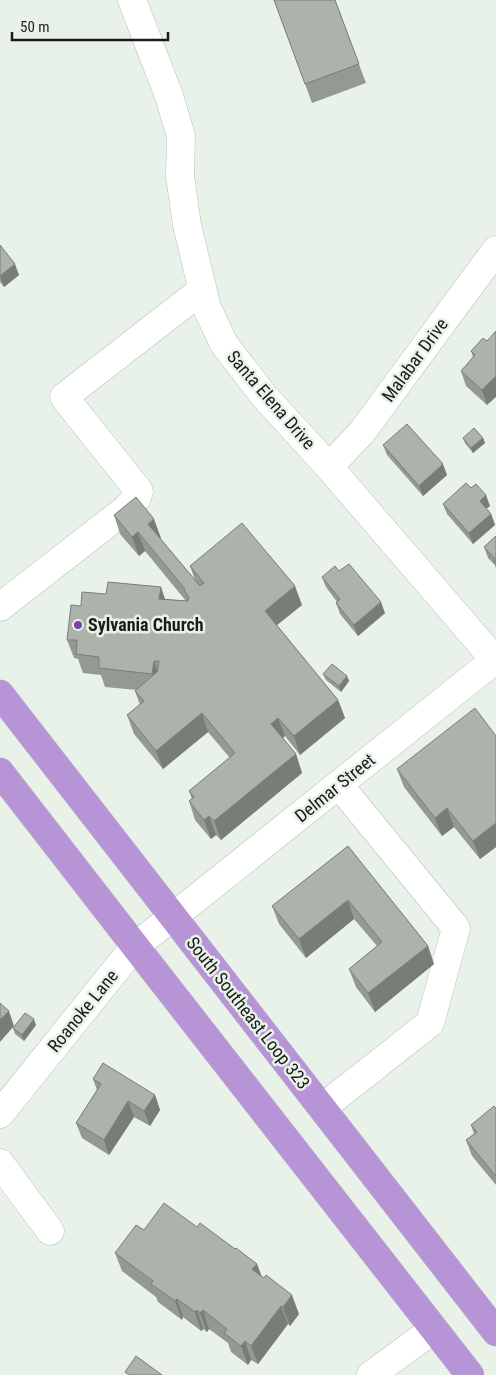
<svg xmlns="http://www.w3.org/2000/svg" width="496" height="1375" font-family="'Roboto Condensed',sans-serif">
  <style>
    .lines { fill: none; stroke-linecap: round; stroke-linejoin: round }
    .minor-casing { stroke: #b8c1b9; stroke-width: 29 }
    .highway-casing { stroke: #cccdcc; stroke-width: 29 }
    .minor { stroke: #fff; stroke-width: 28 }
    .highway { stroke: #b694d5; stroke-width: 28 }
    .wall { fill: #939a93 }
    .shaded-wall { fill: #787d78 }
    .building { fill: #abb3ab; stroke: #787d78 }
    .poi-dot { fill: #803db1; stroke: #e9f2e9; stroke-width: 2 }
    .labels { text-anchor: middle; stroke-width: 5; stroke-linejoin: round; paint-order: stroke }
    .street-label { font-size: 18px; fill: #191c19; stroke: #e9f2e9 }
    .poi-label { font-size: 18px; font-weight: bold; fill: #191c19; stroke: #e9f2e9; text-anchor: start }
  </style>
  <rect width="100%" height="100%" fill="#e9f2e9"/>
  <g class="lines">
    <defs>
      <path id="minor" d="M132 0 169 96 181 136 180 176 187 225 207 308 224 344 264 396 329 467 495 660
        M329 467 362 432 496 250
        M0 607 126 509 137 498 139 491 64 397 202 290
        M322 1108 430 1023 456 928 339 785
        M0 1114 135 946 174 916 496 659
        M0 1163 50 1231
        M371 1375 434 1329"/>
      <path id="highway" d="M0 694 496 1332
        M0 772 135 946 470 1375"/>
    </defs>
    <!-- minor casing -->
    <use href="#minor" class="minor-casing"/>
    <!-- highway casing -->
    <use href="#highway" class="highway-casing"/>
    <!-- minor -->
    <use href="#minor" class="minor"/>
    <!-- highway -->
    <use href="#highway" class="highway"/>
  </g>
  <!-- wall -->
  <path class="wall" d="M274 0H335L366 83 312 103Z
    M0 245 19 275 4 287 0 282Z
    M487 341V405L466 386 461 371 473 357 471 351Z
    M463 438H483L485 443 473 453 465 443Z
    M383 445 447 475 423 496 387 455Z
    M471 488 490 506 486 509 491 514 495 525 473 544 447 514 443 504Z
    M114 515 161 538H160L195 580 190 566 302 605 277 625 338 700 345 718 300 755 285 736 283 738 296 754 302 773 221 840 216 835 211 839 195 820 189 801 192 799 189 791 230 758 208 732 163 769 134 734 127 715 140 705 135 691 137 690 105 687 101 675 83 673 78 659 74 658 67 640 81 606 165 599 186 601 145 551 139 556 120 534Z
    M496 536V569L495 565 488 558 484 547Z
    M339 571 385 613 358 636 340 614 336 603 337 602 326 587 322 577Z
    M323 674 347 676 349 681 341 692 326 680Z
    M496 736V847L480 859 454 827 442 836 404 787 397 769Z
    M348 846 428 946 434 964 375 1012 356 987 349 969 377 946 354 919 306 958 279 924 272 906Z
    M36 1025 24 1041 15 1034 13 1028Z
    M93 1079 155 1095 160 1110 150 1126 134 1117 109 1155 82 1138 76 1123 97 1090Z
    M496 1108V1185L472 1156 466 1140 474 1134 471 1125Z
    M144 1230 261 1277 299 1314 290 1326 288 1324 258 1364 251 1360 248 1365 231 1352 228 1343 209 1329 207 1332 203 1329 201 1331 183 1317 182 1320 158 1302 156 1297 122 1271 115 1253Z"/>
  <!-- shaded-wall -->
  <path class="shaded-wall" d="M15 264 19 275 4 287 0 276Z
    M496 376V397L487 405 482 390Z
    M483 438 485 443 473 453 471 448Z
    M443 464 447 475 423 496 419 486Z
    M486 495 490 506 483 511 480 501Z
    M491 514 495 525 473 544 469 533Z
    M154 519 161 538 155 543 148 524Z
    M138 532 145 551 139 556 132 537Z
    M295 586 302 605 272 629 265 611Z
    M161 587 167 605 159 599Z
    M381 602 385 613 358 636 354 625Z
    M154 661 161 680 159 692 152 674Z
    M347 676 349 681 341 692 339 686Z
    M338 700 345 718 300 755 294 736Z
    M202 713 208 732 163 769 156 751Z
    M278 718 285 736 278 742 271 724Z
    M296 754 302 773 221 840 214 821Z
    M447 808 454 827 442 836 435 818Z
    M209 816 216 835 211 839 204 820Z
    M496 823V847L480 859 473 841Z
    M348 900 354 919 306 958 299 939Z
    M428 946 434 964 375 1012 368 993Z
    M9 1011 14 1026 0 1042V1020Z
    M34 1019 36 1025 24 1041 22 1035Z
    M155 1095 160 1110 150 1126 144 1111Z
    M128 1101 134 1117 109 1155 104 1140Z
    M257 1264 264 1282 252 1269Z
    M292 1295 299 1314 290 1326 283 1307Z
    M177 1299 183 1317 182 1320 175 1301Z
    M281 1306 288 1324 258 1364 251 1346Z
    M197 1310 203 1329 201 1331 195 1312Z
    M203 1310 209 1329 207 1332 200 1313Z
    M245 1341 251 1360 248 1365 241 1346Z"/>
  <!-- building -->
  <path class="building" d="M274 0H335L359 64 305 84Z
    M0 245 15 264 0 276Z
    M496 331V376L482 390 461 371 475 355 471 351 483 338 487 341Z
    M407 424 443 464 419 486 383 445Z
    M474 428 483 438 471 448 463 438Z
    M466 483 471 488 476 484 486 495 480 501 491 514 469 533 443 504Z
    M136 497 154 519 148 524 200 586 204 583 190 566 242 523 295 586 265 611 338 700 294 736 278 718 271 724 296 754 214 821 209 816 204 820 189 801 194 797 189 791 235 753 202 713 156 751 127 715 144 701 135 691 157 672 159 661H154L152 674 99 668V657L76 654 77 640H67L71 605 81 606 82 592 106 594 108 582 161 587 159 599 188 601 189 597 184 590 185 589 138 532 132 537 114 515Z
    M496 536V565L494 562 496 560 484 547Z
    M349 564 381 602 354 625 336 603 340 599 322 577 335 566 339 571Z
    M332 664 347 676 339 686 323 674Z
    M475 708 496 736V823L473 841 447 808 435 818 397 769Z
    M348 846 428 946 368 993 349 969 382 942 348 900 299 939 272 906Z
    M0 1003 9 1011 0 1020Z
    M25 1013 34 1019 22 1035 13 1028Z
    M103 1063 155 1095 144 1111 128 1101 104 1140 76 1123 101 1084 93 1079Z
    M494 1106 496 1108V1176L466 1140 477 1132 471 1125Z
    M164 1203 197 1227 200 1223 235 1249 236 1248 257 1264 252 1269 264 1278 266 1275 292 1295 283 1307 281 1306 251 1346 245 1341 241 1346 224 1333 227 1329 203 1310 200 1313 197 1310 195 1312 177 1299 175 1301 151 1284 153 1281 115 1253 136 1225 144 1230Z
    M136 1356 162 1375H129L125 1372Z"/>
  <!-- markers -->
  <circle class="poi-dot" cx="78" cy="625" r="5"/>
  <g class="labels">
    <!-- street labels -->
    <g class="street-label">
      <text transform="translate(415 360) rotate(-54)" y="6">Malabar Drive</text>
      <text transform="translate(271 400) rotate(49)" y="6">Santa Elena Drive</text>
      <text transform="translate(335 788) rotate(-39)" y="6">Delmar Street</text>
      <text transform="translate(83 1011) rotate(-51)" y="6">Roanoke Lane</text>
      <text transform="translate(248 1013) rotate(52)" y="6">South Southeast Loop 323</text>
    </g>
    <!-- poi labels -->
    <g class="poi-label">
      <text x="88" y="631">Sylvania Church</text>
    </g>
  </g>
  <!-- scale -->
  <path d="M12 32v8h156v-8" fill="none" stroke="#191c19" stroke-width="2.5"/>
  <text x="20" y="32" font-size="15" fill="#191c19" stroke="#e9f2e9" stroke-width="4" paint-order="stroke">50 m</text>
</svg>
